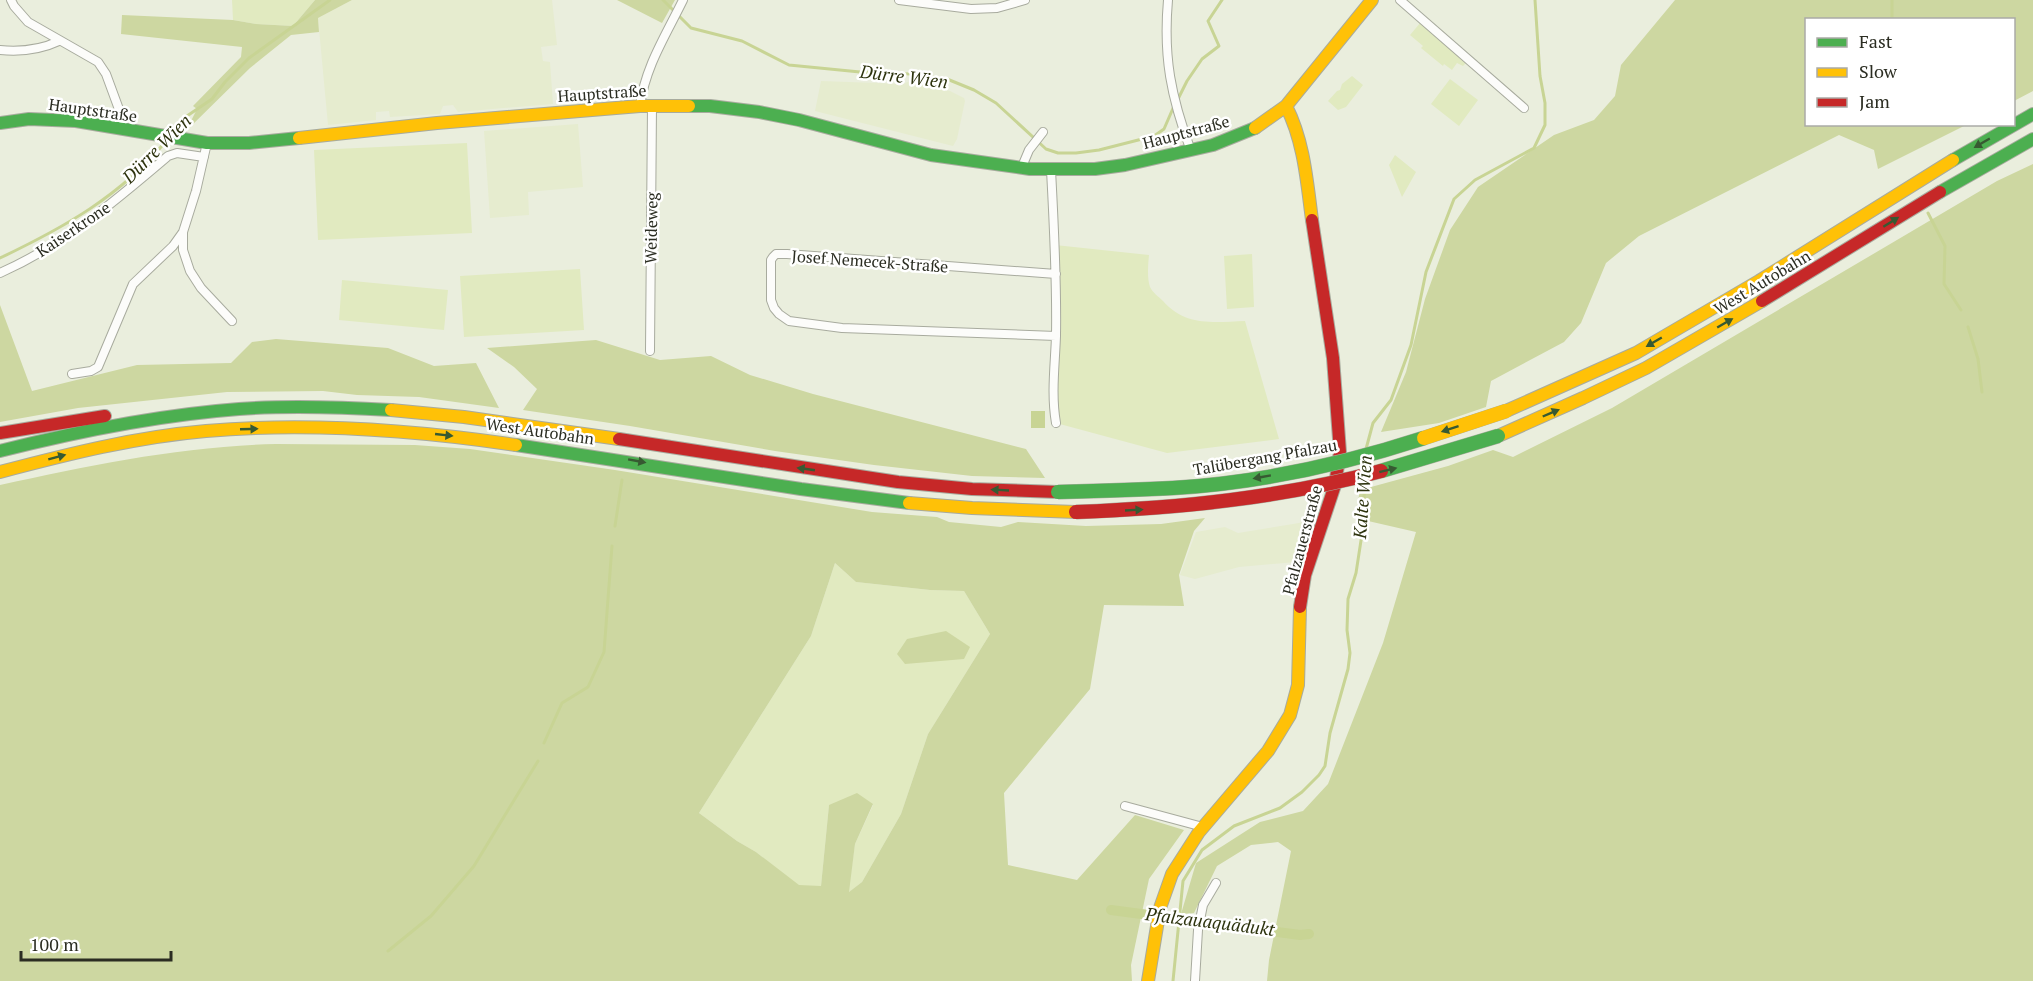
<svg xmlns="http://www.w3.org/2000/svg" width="2033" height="981" font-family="'PT Serif',serif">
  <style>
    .built { fill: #e6eccf }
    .green { fill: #e1eac0 }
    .forest { fill: #cdd7a1; fill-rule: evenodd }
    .water { fill: #c8d494 }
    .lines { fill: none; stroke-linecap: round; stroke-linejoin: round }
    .stream { stroke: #c8d494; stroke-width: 3 }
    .canal { stroke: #c8d494; stroke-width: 10 }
    .street-casing { stroke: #a8ab9e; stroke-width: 10 }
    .fast-casing { stroke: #a8ab9e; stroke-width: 14 }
    .slow-casing { stroke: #a8ab9e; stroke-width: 14 }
    .jam-casing { stroke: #a8ab9e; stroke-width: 14 }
    .street { stroke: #fcfcfa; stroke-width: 8 }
    .fast { stroke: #4caf50; stroke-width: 12 }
    .slow { stroke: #ffc107; stroke-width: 12 }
    .jam { stroke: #c62828; stroke-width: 12 }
    .fast-bridge-casing { stroke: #a8ab9e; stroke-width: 15; stroke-linecap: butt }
    .slow-bridge-casing { stroke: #a8ab9e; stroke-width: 15; stroke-linecap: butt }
    .jam-bridge-casing { stroke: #a8ab9e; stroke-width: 15; stroke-linecap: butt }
    .fast-bridge { stroke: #4caf50; stroke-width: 14 }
    .slow-bridge { stroke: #ffc107; stroke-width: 14 }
    .jam-bridge { stroke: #c62828; stroke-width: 14 }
    .oneway { fill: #375a32 }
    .labels { text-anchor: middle; stroke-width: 5; stroke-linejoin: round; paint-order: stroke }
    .street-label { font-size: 16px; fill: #2b2d22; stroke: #fff }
    .water-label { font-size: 18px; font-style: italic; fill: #2d330e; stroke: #fff }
  </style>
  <rect width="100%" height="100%" fill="#eaeedd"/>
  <!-- built -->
  <path class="built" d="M352 0H552L557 45 541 47 543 61 550 62 553 104 458 112 453 105 443 106 440 114 390 117 389 111 376 112V120L328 125 318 18Z
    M821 81 904 84 907 82 950 91 964 98 965 101 957 139 953 146 815 111Z
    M578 124 583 187 528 192 529 215 490 218 484 131Z
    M1311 521 1296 562 1239 567 1195 579 1180 575 1196 532 1225 527 1238 533Z"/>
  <!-- green -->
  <path class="green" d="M232 0H315L293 26 256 24 233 20Z
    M1421 22 1467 62 1463 66 1457 63 1452 70 1444 64 1443 66 1421 48 1423 46 1410 35Z
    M1352 76 1363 85 1346 107 1338 110 1328 101 1337 91 1340 90 1342 84Z
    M1450 79 1478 100 1459 126 1431 104Z
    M467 143 472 233 318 240 314 150Z
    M1395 155 1416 172 1402 197 1389 165Z
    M1055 245 1149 255C1148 265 1147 278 1150 287 1152 292 1159 297 1163 301 1186 327 1214 322 1245 321L1279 439 1167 453 1056 423Z
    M1252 254 1254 307 1227 309 1224 256Z
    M580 269 584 330 464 337 460 276Z
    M342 280 448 290 444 330 339 320Z
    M835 563 856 582 930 590 964 591 990 634 928 734 901 814 862 882 848 893 855 844 873 805H829L821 886H799L756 852 737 841 699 813 811 636Z"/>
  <!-- forest -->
  <path class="forest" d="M315 0H352L318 18 319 32 291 35 250 68 186 131 197 109 193 106 241 57 242 47 121 34 122 15 233 20 256 24 293 26Z
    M617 0H675L662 23Z
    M1675 0H2033V91L2014 101V20H1806V124L1966 125 1878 169 1874 150 1839 135 1639 236 1606 263 1581 323 1564 342 1491 381 1486 407 1439 423 1381 432 1406 372 1425 299 1450 230 1478 187 1554 135 1594 120 1615 96 1621 65Z
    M2033 164V981H1267L1269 960 1291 851 1278 842 1251 845 1217 866 1194 913 1181 914 1196 863 1260 822 1303 811 1328 784 1383 643 1416 532 1355 518 1360 490 1448 466 1493 450 1513 457 1612 408 1997 181Z
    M0 305 32 391 137 365 231 363 252 342 276 339 388 348 434 366 476 363 499 408 419 397 357 395 323 391 227 392 78 408 0 422Z
    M596 340 660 360 711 356 750 375 813 394 1026 449 1045 478 972 476 874 465 775 451 630 426 523 410 537 389 514 367 487 348Z
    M276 444 415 445 470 449 615 470 872 512 937 517 949 522 1001 527 1018 522 1086 526 1161 524 1205 518 1194 531 1179 575 1184 606 1104 605 1090 689 1004 793 1008 865 1077 880 1135 815 1184 830 1149 879 1131 965 1132 981H0V485C91 465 183 446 276 444ZM835 563 856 582 930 590 964 591 990 634 928 734 901 814 862 882 849 892 855 844 873 804 857 793 829 805 821 886 799 885 756 852 737 841 699 813 811 636Z
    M946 631 970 647 964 659 905 664 897 654 907 639Z"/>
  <!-- water -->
  <path class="water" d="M1031 411H1045V428H1031Z"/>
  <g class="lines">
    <!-- stream -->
    <path class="stream" d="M663 0 691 28 742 41 789 65 860 72 911 74 947 79 974 90 996 103 1046 149 1058 153H1076L1099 150 1154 136 1164 129 1174 106
      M1892 20V0
      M1177 101 1187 81 1202 59 1219 46 1208 21 1222 0
      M172 133 184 118 212 99 225 82 249 58 330 0
      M1928 213 1945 246 1944 284 1961 310
      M0 258C63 228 121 196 166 141
      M1968 327 1978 359 1982 392
      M1366 449 1373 423 1391 400 1411 345 1426 272 1454 199 1475 180 1534 148 1545 125V103L1540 76 1535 0
      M615 526 622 480
      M544 743 562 703 588 687 604 652 612 546
      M388 951 431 916 474 866 538 761
      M1173 981 1183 881 1202 850 1234 826 1280 808 1302 792 1319 775 1325 766 1330 733 1348 669 1350 653 1347 630 1348 599 1356 573 1362 534 1365 479"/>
    <!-- canal -->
    <path class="canal" d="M1111 910 1300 935 1309 934"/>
    <defs>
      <path id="street" d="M11 0 14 6 28 22 98 62 106 74 120 112 121 129
        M899 0 971 9 997 8 1025 0
        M1168 0C1163 57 1171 97 1191 151
        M1400 0 1524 108
        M0 50C21 52 40 50 59 41
        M640 106C645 67 666 35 683 0
        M207 143 196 191 183 232V250L190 271 201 288 232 321
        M1021 169 1029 150 1043 132
        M1051 170C1054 225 1057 280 1056 336 1055 365 1051 394 1056 423
        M0 273C65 244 114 202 168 156L177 153 204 157
        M1056 274 787 254H776L773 257 771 260V300L774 308 779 314 789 321 842 328 1056 336
        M650 351 652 106
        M72 374 91 371 98 367 133 284 173 246 183 232
        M1125 806 1203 827
        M1195 981 1198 930 1203 905 1216 883"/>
      <path id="fast" d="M689 106H710L759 112 799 120 931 155 1030 169H1095L1125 165 1213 145 1255 128
        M0 123 29 119 76 121 207 143H249L299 138
        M1953 160 2033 114
        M1940 192 2033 139
        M516 445 801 489 909 503
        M0 451C79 431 158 415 239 409 290 405 340 407 391 410"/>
      <path id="slow" d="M1286 106C1304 141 1307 182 1312 220
        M1255 128 1286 106 1372 0
        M299 138 437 123 640 106H689
        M391 410 464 417 619 439
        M1506 411 1636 353 1759 281 1953 160
        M1498 436 1583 398 1646 368 1762 301
        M0 472C68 454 136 437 206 431 308 422 414 430 516 445
        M909 503 972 508 1076 512
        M1148 981 1160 908 1172 874 1199 832 1268 751 1290 715 1298 685 1300 607"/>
      <path id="jam" d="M1762 301 1940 192
        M0 433 105 416
        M619 439 898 482 972 489 1058 492
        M1300 607 1305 575 1335 485 1340 452 1333 358 1312 220"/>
    </defs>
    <!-- street casing -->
    <use href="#street" class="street-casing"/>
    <!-- fast casing -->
    <use href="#fast" class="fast-casing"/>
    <!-- slow casing -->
    <use href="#slow" class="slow-casing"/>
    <!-- jam casing -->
    <use href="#jam" class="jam-casing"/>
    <!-- street -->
    <use href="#street" class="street"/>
    <!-- fast -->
    <use href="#fast" class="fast"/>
    <!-- slow -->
    <use href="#slow" class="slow"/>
    <!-- jam -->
    <use href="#jam" class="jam"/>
    <defs>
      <path id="fast-bridge" d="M1381 471 1498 436
        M1058 492C1096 491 1134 490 1173 488 1257 483 1344 464 1424 438"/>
      <path id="slow-bridge" d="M1424 438 1506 411"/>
      <path id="jam-bridge" d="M1076 512C1179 508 1281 498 1381 471"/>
    </defs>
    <!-- fast-bridge casing -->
    <use href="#fast-bridge" class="fast-bridge-casing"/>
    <!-- slow-bridge casing -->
    <use href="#slow-bridge" class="slow-bridge-casing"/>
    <!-- jam-bridge casing -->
    <use href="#jam-bridge" class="jam-bridge-casing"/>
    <!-- fast-bridge -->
    <use href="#fast-bridge" class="fast-bridge"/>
    <!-- slow-bridge -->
    <use href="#slow-bridge" class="slow-bridge"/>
    <!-- jam-bridge -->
    <use href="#jam-bridge" class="jam-bridge"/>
  </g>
  <!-- one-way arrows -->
  <defs><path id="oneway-solid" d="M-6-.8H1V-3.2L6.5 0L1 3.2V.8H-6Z" transform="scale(1.5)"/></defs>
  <g class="oneway">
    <use href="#oneway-solid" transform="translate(1982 143) rotate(150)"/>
    <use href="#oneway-solid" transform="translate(1891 222) rotate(-32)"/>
    <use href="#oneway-solid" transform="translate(1725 323) rotate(-30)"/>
    <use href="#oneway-solid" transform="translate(1654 342) rotate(150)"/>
    <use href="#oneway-solid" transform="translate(1551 413) rotate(-23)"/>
    <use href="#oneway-solid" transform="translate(249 429) rotate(-2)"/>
    <use href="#oneway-solid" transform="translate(1450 429) rotate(162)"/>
    <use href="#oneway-solid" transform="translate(444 435) rotate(6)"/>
    <use href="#oneway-solid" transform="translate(57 457) rotate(-15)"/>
    <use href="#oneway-solid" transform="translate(637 461) rotate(10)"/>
    <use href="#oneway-solid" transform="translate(806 469) rotate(-172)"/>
    <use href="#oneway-solid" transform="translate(1388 470) rotate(-14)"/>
    <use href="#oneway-solid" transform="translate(1262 477) rotate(170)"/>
    <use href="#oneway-solid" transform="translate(1000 490) rotate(-177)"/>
    <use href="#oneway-solid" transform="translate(1134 510) rotate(-3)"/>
  </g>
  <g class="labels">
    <!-- street labels -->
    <g class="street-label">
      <text transform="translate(602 93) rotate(-4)" y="6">Hauptstraße</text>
      <text transform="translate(93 110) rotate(8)" y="6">Hauptstraße</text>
      <text transform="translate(1186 132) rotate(-15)" y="6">Hauptstraße</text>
      <text transform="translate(651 228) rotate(-89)" y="6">Weideweg</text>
      <text transform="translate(73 229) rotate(-34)" y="6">Kaiserkrone</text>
      <text transform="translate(870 261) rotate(4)" y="6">Josef Nemecek-Straße</text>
      <text transform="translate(1762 282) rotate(-31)" y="6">West Autobahn</text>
      <text transform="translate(540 431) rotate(8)" y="6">West Autobahn</text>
      <text transform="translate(1265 457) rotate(-10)" y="6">Talübergang Pfalzau</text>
      <text transform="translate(1302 540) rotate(-75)" y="6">Pfalzauerstraße</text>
    </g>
    <!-- water labels -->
    <g class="water-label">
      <text transform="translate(904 77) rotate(7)" y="6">Dürre Wien</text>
      <text transform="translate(157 149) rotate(-45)" y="6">Dürre Wien</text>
      <text transform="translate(1363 497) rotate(-86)" y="6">Kalte Wien</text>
      <text transform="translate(1210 922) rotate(7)" y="6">Pfalzauaquädukt</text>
    </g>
  </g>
  <!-- legend -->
  <rect x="1805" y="18" width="210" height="108" fill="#ffffff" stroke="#aaaba7" stroke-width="1.5"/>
  <rect x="1817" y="38" width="30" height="9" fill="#4caf50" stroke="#aaaba7" stroke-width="1.5"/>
  <text x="1859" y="48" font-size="18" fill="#2b2d22">Fast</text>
  <rect x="1817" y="68" width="30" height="9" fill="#ffc107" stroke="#aaaba7" stroke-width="1.5"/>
  <text x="1859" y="78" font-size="18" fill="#2b2d22">Slow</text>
  <rect x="1817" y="98" width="30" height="9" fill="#c62828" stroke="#aaaba7" stroke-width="1.5"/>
  <text x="1859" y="108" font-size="18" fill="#2b2d22">Jam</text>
  <!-- scale -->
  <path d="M21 951v9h150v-9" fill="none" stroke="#2b2d22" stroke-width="3"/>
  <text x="30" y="951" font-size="18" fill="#2b2d22" stroke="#ffffff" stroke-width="4.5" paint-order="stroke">100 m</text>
</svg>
